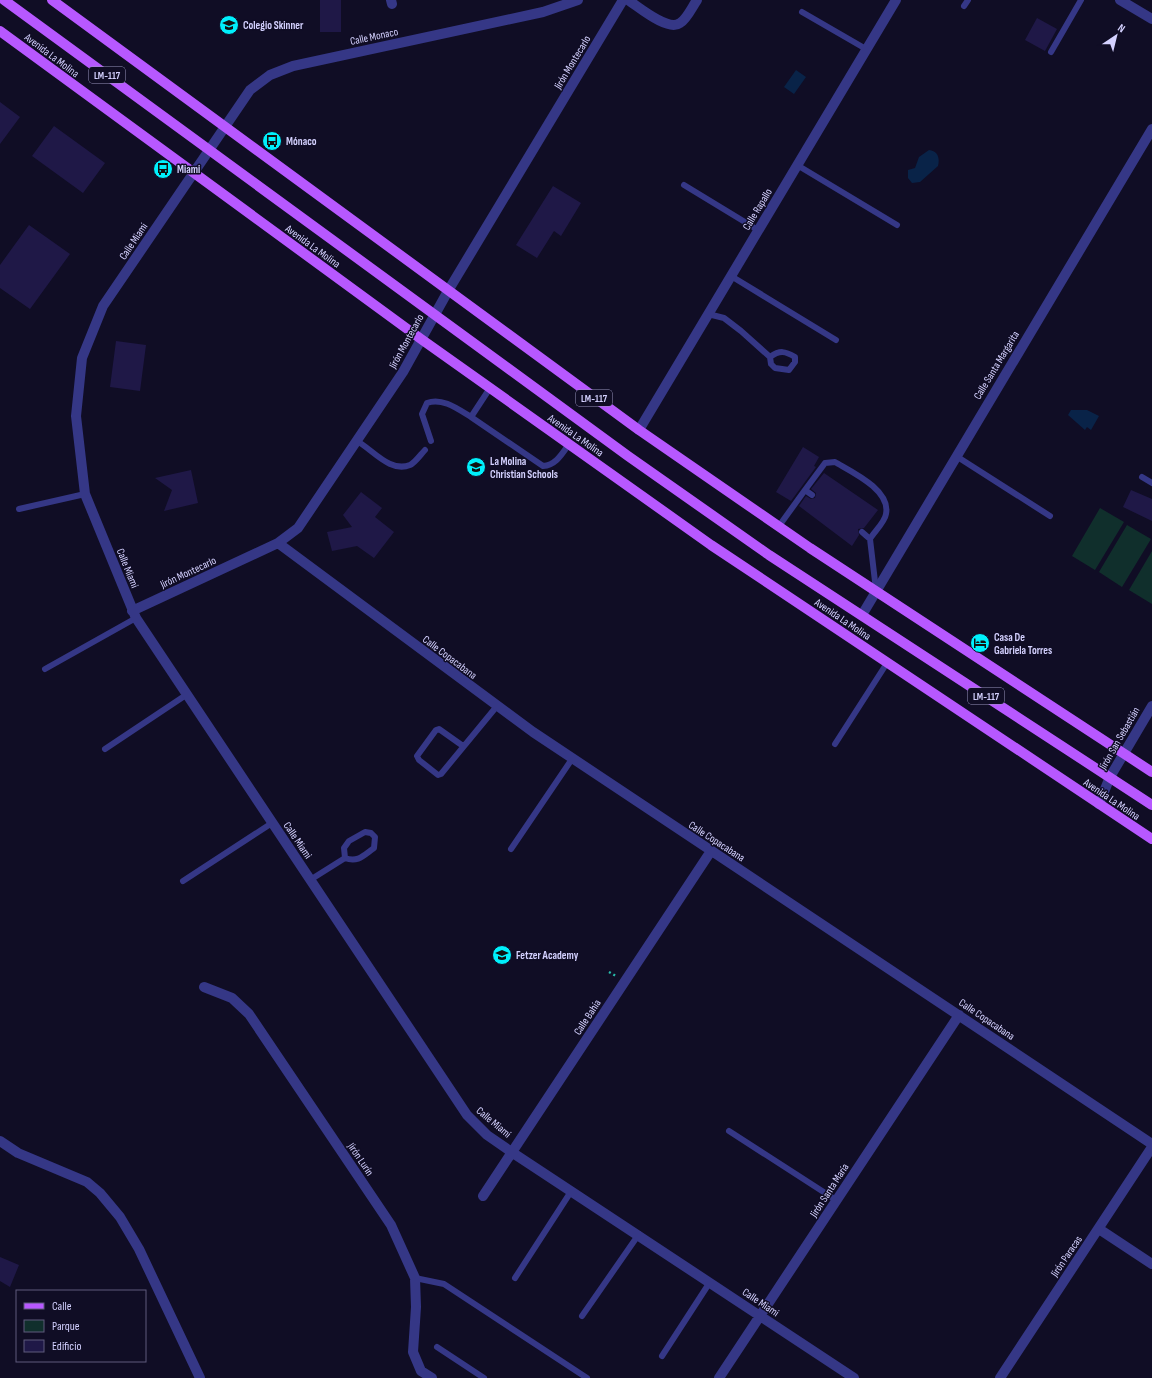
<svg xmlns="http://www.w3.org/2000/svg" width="1152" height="1378" font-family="'Sofia Sans Condensed',sans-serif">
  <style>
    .green { fill: #102f2c }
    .water { fill: #092348 }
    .building { fill: #1f1847 }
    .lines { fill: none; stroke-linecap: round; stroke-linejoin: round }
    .path { stroke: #28bcab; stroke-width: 2.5; stroke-dasharray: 2 3; stroke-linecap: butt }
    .service { stroke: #353786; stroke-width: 6 }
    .minor { stroke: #353786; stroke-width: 10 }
    .primary { stroke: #b758ff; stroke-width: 10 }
    .labels { text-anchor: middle; stroke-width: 3; stroke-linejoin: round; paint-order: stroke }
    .shield { fill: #100d25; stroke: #9996be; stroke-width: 1 }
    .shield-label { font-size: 10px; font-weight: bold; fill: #d4d1ff }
    .poi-label { font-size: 11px; font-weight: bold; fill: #d4d1ff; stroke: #100d25; text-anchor: start }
    .street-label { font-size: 11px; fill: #d4d1ff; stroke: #100d25 }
  </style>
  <rect width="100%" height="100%" fill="#100d25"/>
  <!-- green -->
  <path class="green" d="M1100 508 1124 522 1095 570 1072 556Z
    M1127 525 1151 539 1122 587 1099 572Z
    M1152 551V604L1129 590Z"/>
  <!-- water -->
  <path class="water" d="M796 70 806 77 794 94 784 87Z
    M929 150C938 151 940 158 938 166L920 182 912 183 908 178V170L915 168 919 157Z
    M1071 410H1087L1099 416 1091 430 1087 427 1085 430 1068 415Z"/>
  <!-- building -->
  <path class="building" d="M320 0H341V32H320Z
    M1037 18 1057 29 1045 51 1025 40Z
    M0 102 20 117 0 144Z
    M54 126 105 163 83 193 32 156Z
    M553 186 581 203 561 236 554 231 537 258 516 245Z
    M29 225 70 254 30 309 0 288V265Z
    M116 341 146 345 140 391 110 387Z
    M803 447 819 457 814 466 816 467 791 501 776 492Z
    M191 470 198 503 164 511 172 490 155 478Z
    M824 473 878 510 864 528 858 529 859 535 852 546 799 506 806 496 811 499 815 498 816 493 811 489Z
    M1131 490 1152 499V521L1123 507Z
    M361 492 382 508 375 517 394 532 374 558 357 546 332 551 327 532 352 527 343 515Z
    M0 1257 19 1265 10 1287 0 1281Z"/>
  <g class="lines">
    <!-- path -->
    <path class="path" d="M609 972 616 976"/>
    <!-- service -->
    <path class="service" d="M964 6 968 0
      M802 12 866 49
      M1051 52 1081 0
      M797 165 897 225
      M684 185 758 230
      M731 276 836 340
      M708 314 724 318 741 331 770 357 771 364 775 368 789 370 795 362V357C785 351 780 350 770 357
      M471 417 543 466C556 465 562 454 569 444
      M357 441C373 450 390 473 410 465 415 463 421 454 425 450
      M431 441 422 414 427 403C442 397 458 409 471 417L490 388
      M956 456 1050 516
      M1142 477 1152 483
      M805 490 825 463 835 462C852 472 891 490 886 514 885 522 874 532 870 539
      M19 509 85 494
      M779 526 805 490 812 495
      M862 532 870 539 876 590
      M45 669 136 618
      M835 744 887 663
      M463 746 439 729 436 730 417 756 419 760 438 775 441 774 497 706
      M105 749 186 695
      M511 849 572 759
      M310 880 345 858C358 863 364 855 374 848L375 837 371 833 365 832 349 841 344 848 345 858
      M183 881 272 823
      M729 1131 836 1200
      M415 1278 444 1284 587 1378
      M515 1278 572 1190
      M582 1316 639 1234
      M437 1347 484 1378
      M662 1356 710 1282"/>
    <!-- minor -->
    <path class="minor" d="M391 0 392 4
      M578 0 543 12 293 66 270 75 250 90 103 306 82 358 76 416 85 494 136 618 467 1115 487 1135 513 1153 854 1378
      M628 0C639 7 668 32 680 23 687 19 692 7 697 0
      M1120 0 1152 19
      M639 430 896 0
      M278 543 533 732 1152 1144
      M132 611 278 543 298 528 403 372 448 291 623 0
      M862 615 1152 129
      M1099 804 1110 777 1152 706
      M204 987 232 998 249 1014 391 1225 415 1278 416 1307 413 1352 421 1371 432 1378
      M0 1141 18 1153 87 1182 100 1193 120 1217 139 1249 200 1378
      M483 1196 711 851
      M1099 1229 1152 1264
      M719 1378 959 1015
      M1000 1378 1152 1147"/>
    <!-- primary -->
    <path class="primary" d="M4 0 628 456 769 555 1152 805
      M52 0 639 430 810 548 1152 772
      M0 31 421 339 711 545 1152 839"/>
  </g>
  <!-- icons -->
  <defs>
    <symbol id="school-disc" viewBox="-11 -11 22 22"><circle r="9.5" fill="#00f0fc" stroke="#100d25"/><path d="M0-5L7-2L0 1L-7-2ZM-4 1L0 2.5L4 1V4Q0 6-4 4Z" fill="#111"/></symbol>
    <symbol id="bus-disc" viewBox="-11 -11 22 22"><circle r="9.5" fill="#00f0fc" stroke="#100d25"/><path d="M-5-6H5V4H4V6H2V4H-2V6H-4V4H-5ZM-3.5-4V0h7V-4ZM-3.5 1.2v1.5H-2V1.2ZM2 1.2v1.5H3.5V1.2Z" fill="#111"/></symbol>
    <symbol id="hotel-disc" viewBox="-11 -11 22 22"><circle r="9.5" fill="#00f0fc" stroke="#100d25"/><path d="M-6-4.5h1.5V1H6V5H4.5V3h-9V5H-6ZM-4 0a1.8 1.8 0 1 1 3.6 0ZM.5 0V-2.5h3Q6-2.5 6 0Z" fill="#111"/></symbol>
  </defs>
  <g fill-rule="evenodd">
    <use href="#school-disc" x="218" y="14" width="22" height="22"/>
    <use href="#bus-disc" x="261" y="130" width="22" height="22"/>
    <use href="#bus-disc" x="152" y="158" width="22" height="22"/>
    <use href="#school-disc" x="465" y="456" width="22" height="22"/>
    <use href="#hotel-disc" x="969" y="632" width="22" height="22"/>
    <use href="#school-disc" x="491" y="944" width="22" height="22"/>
  </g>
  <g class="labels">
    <!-- shield labels -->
    <g class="shield">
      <rect x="89" y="67" width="36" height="16" rx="3"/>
      <rect x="576" y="390" width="36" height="16" rx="3"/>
      <rect x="968" y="688" width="36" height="16" rx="3"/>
    </g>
    <g class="shield-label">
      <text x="107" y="79">LM-117</text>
      <text x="594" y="402">LM-117</text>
      <text x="986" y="700">LM-117</text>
    </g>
    <!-- poi labels -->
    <g class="poi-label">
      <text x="243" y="29">Colegio Skinner</text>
      <text x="286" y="145">Mónaco</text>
      <text x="177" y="173">Miami</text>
      <text x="490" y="465">La Molina<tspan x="490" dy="13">Christian Schools</tspan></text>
      <text x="994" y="641">Casa De<tspan x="994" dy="13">Gabriela Torres</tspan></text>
      <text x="516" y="959">Fetzer Academy</text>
    </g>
    <!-- street labels -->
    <g class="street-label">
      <text transform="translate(374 36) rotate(-12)" y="4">Calle Monaco</text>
      <text transform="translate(52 55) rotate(37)" y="4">Avenida La Molina</text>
      <text transform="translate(572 62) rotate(-59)" y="4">Jirón Montecarlo</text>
      <text transform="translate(757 209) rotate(-59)" y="4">Calle Rapallo</text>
      <text transform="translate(133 241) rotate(-56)" y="4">Calle Miami</text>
      <text transform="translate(313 246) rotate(36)" y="4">Avenida La Molina</text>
      <text transform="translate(406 341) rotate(-61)" y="4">Jirón Montecarlo</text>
      <text transform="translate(996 365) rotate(-59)" y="4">Calle Santa Margarita</text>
      <text transform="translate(576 435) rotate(35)" y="4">Avenida La Molina</text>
      <text transform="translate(128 568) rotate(68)" y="4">Calle Miami</text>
      <text transform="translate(188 572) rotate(-25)" y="4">Jirón Montecarlo</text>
      <text transform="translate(843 619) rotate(34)" y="4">Avenida La Molina</text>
      <text transform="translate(450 657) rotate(37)" y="4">Calle Copacabana</text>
      <text transform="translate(1119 738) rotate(-60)" y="4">Jirón San Sebastián</text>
      <text transform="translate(1112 799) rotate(34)" y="4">Avenida La Molina</text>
      <text transform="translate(298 840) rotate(56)" y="4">Calle Miami</text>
      <text transform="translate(717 841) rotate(33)" y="4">Calle Copacabana</text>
      <text transform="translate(587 1017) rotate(-57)" y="4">Calle Bahía</text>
      <text transform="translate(987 1019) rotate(34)" y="4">Calle Copacabana</text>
      <text transform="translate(494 1122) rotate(40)" y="4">Calle Miami</text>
      <text transform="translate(361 1159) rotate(56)" y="4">Jirón Lurín</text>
      <text transform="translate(829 1190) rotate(-57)" y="4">Jirón Santa María</text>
      <text transform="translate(1066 1256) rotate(-56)" y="4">Jirón Paracas</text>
      <text transform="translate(761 1302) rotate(34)" y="4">Calle Miami</text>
    </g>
  </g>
  <!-- legend -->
  <rect x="16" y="1290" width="130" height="72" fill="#100d25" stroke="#5e5b7c"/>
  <rect x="24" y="1303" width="20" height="6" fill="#b758ff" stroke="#5e5b7c"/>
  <text x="52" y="1310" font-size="12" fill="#d4d1ff">Calle</text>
  <rect x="24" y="1320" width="20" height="12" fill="#102f2c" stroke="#5e5b7c"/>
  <text x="52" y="1330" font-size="12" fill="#d4d1ff">Parque</text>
  <rect x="24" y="1340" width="20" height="12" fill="#1f1847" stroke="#5e5b7c"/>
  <text x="52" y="1350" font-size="12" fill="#d4d1ff">Edificio</text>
  <!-- north arrow -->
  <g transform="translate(1116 36) rotate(35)" stroke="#100d25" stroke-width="3" paint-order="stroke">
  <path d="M0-3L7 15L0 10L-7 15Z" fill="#d4d1ff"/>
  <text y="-6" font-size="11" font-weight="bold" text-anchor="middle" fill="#d4d1ff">N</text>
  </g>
</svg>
